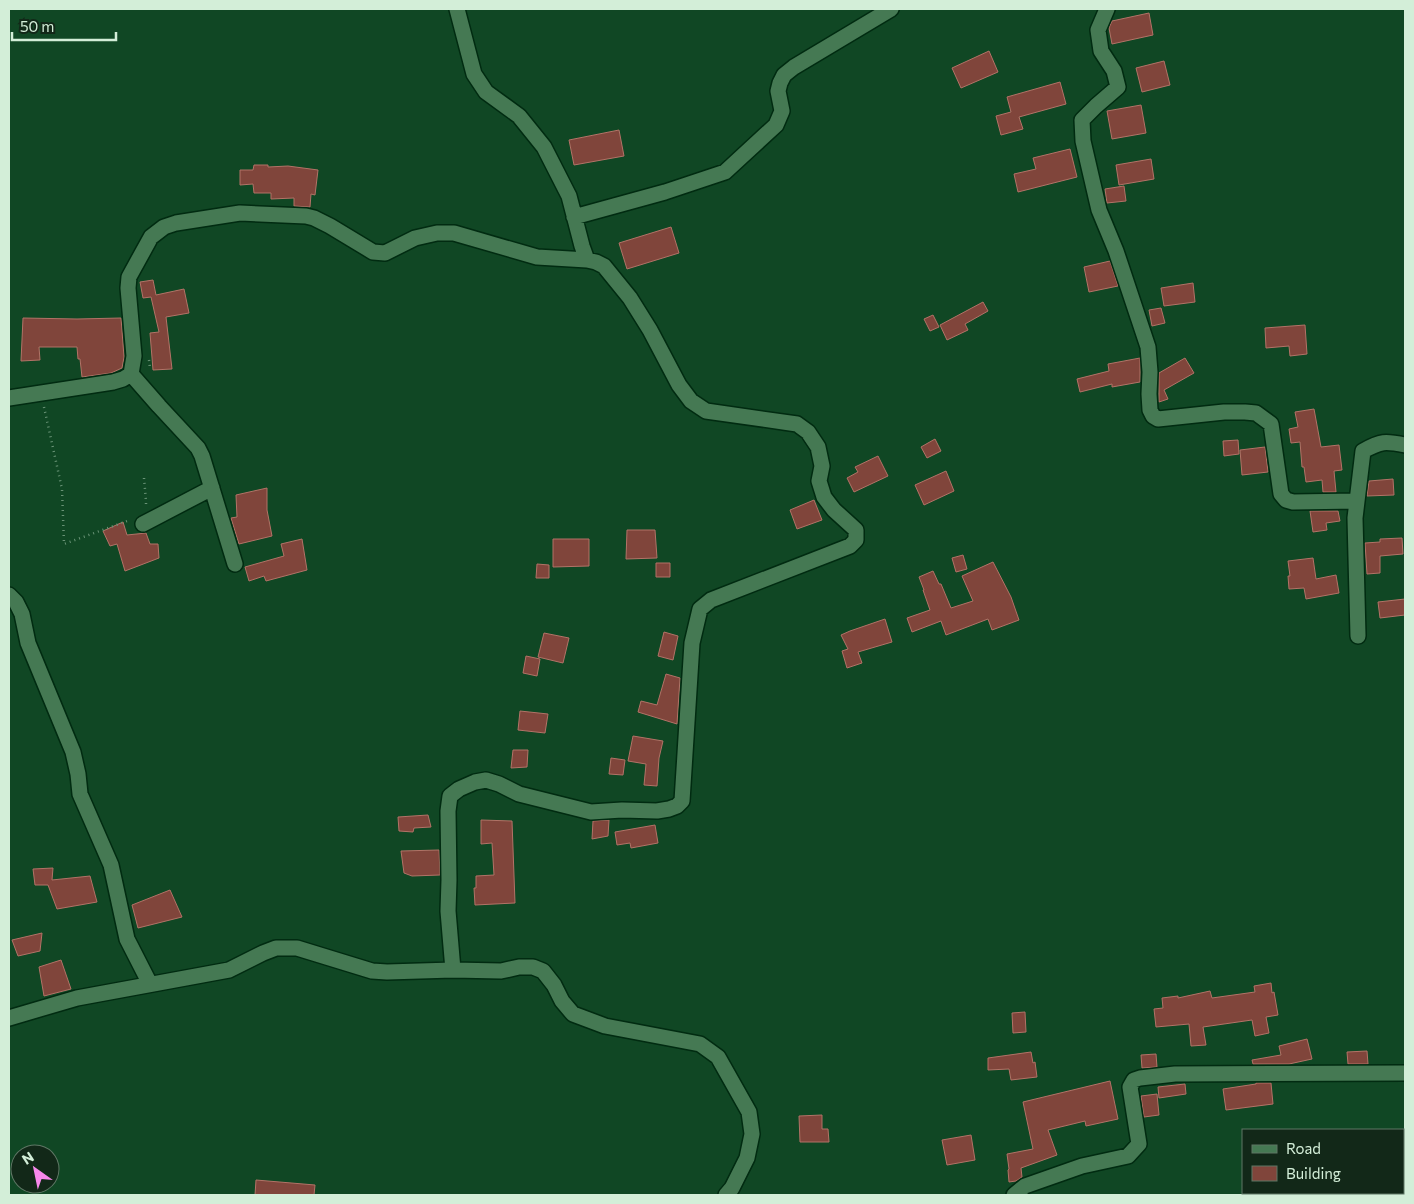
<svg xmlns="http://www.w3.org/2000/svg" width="1414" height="1204" font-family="Commissioner,sans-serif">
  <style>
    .building { fill: #80453b; stroke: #b27367 }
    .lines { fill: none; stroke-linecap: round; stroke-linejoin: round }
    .minor-casing { stroke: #012b11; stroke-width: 18 }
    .path { stroke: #699376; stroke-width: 2.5; stroke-dasharray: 1 4; stroke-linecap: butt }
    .minor { stroke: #457953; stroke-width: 15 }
  </style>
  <rect width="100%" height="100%" fill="#104724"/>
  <!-- building -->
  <path class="building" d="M1149 13 1153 35 1112 44 1109 28 1112 21Z
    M989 51 998 72 961 88 952 68Z
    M1164 61 1170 85 1142 92 1136 68Z
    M1060 82 1066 104 1019 117 1023 129 1001 135 996 116 1011 112 1007 97Z
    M1141 105 1146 133 1112 139 1107 111Z
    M619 130 624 156 574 165 569 140Z
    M1070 149 1077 177 1018 192 1014 174 1036 169 1033 158Z
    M1151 159 1154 179 1119 185 1116 165Z
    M254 165H268V167L288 166 318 170 315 195 311 194 310 207 294 206V198L271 199V193H254L253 184 240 185V170H253Z
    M1124 186 1126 201 1107 203 1105 189Z
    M671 227 679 253 627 269 619 243Z
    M1110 261 1118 286 1089 292 1084 267Z
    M153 280 156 295 184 289 189 313 166 317 172 369 153 370 150 333 159 332 151 297 143 298 140 282Z
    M1193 283 1195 302 1164 306 1161 288Z
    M983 302 988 311 965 324 968 330 947 340 940 325Z
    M1161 308 1165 323 1152 326 1149 310Z
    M933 315 939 327 930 331 924 319Z
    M23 318 77 319 121 318 124 357 122 368 111 373 82 377 80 359H78L77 347H39L40 360 21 361Z
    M1305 325 1307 354 1290 356 1289 346 1266 348 1265 328Z
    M1140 358V382L1112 387V384L1080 392 1077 379 1109 371 1108 364Z
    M1185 358 1194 373 1164 390 1168 399 1159 402V373Z
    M1314 409 1321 447 1339 445 1342 470 1334 471 1336 492H1323L1322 480 1306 482 1304 467H1302L1300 442 1291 443 1289 429 1298 427 1295 412Z
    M935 439 941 451 927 458 921 447Z
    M1238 440 1239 454 1224 456 1223 441Z
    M1265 447 1268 472 1242 475 1240 450Z
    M878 456 888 476 854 492 847 478 858 472 855 467Z
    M946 471 954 491 924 505 915 485Z
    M1393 479 1394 495 1367 496 1369 481Z
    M267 488V510L272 536 239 544 231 518 237 517 236 495Z
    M814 500 822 520 797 529 790 510Z
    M1310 511H1338L1340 521 1326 523 1327 530 1313 532Z
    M123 522 127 535 146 533 150 544H158L159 558 125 571 117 544 110 546 103 531Z
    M627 530H655L657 558 626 559Z
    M1402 538 1403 554 1380 556V573L1367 574 1365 543 1380 542V539Z
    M302 539 307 570 266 581 264 576 249 581 245 567 284 556 281 544Z
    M553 539H589V566L553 567Z
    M963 555 967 569 956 572 952 558Z
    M1313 558 1316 579 1336 575 1339 593 1306 599 1304 588 1289 589 1288 576H1290L1288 561Z
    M993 562 1011 597 1019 620 992 630 988 619 946 635 941 621 912 632 907 618 930 610 923 590H924L919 577 933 571 939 584H941L951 608 973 601 962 576Z
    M656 563H670V577H656Z
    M537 564 549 565V578H536Z
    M1405 599V615L1380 618 1378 602Z
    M885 619 892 642 858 652 862 663 847 668 842 651 848 649 841 635 850 631Z
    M664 632 678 636 673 660 658 656Z
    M544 633 569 638 563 663 538 657Z
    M526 656 540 659 537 676 523 673Z
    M666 674 680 678 677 724 638 712 641 701 657 705Z
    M520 711 548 714 545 733 518 730Z
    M633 736 663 741 659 758 657 786 644 785 646 764 628 761Z
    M513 750H528L527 767 511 768Z
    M611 758 625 760 623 775 609 774Z
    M428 815 431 827 414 828 413 832 399 831 398 817Z
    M481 820 512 821 515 903 475 905 474 888H476V876L494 875 492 843 481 844Z
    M609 820 608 836 592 839 593 821Z
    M655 825 658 843 631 848 630 843 617 845 615 832Z
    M439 850 440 875 412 876 404 873 401 851Z
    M53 868 52 880 90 876 97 902 57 909 48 885H35L33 869Z
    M170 890 182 917 138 928 132 905Z
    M42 933 40 951 18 956 12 940Z
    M61 960 71 989 44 996 39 967Z
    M1271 983 1272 993 1274 992 1278 1015 1266 1017 1269 1033 1255 1036 1252 1020 1203 1027 1206 1045 1191 1046 1189 1024 1156 1027 1154 1009 1163 1008 1162 998 1178 996V998L1210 991 1212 998 1255 992 1254 986Z
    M1025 1012 1026 1032 1013 1033 1012 1013Z
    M1307 1039 1312 1059 1289 1064H1253L1252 1060 1281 1055 1279 1046Z
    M1367 1051 1368 1064H1348L1347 1052Z
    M1031 1052 1033 1063 1035 1062 1037 1077 1011 1080 1009 1069 988 1070V1058Z
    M1156 1054 1157 1067 1142 1068 1141 1055Z
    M1110 1081 1118 1119 1086 1126 1085 1121 1048 1130 1057 1155 1021 1168 1022 1177 1016 1181 1009 1182 1008 1170 1009 1169 1007 1154 1033 1149 1023 1102Z
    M1256 1083H1271L1273 1104 1226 1110 1223 1089 1256 1084Z
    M1185 1084 1186 1094 1159 1098 1158 1087Z
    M1157 1094 1159 1115 1144 1117 1141 1096Z
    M822 1115V1129H828L829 1142H800L799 1116Z
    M971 1135 975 1160 947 1165 942 1140Z
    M256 1180 315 1185 314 1195H255Z"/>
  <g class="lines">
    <defs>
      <path id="minor" d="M1107 9 1098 30 1101 51 1114 71 1118 87 1096 106 1082 120 1083 141 1099 210 1116 251 1148 347 1150 372 1149 394 1150 410 1153 416 1158 419 1224 412H1245L1256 413 1271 424 1281 494 1286 500 1293 502 1357 501
        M574 217 665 192 725 172 776 125 782 111 778 91 780 83 784 75 794 67 891 9
        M131 374 159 406 198 448 202 456 235 564
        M9 398 113 382 123 379 131 374 134 356 128 288 129 277 151 237 164 227 176 223 240 213 306 216 314 218 330 226 373 252 385 253 415 238 437 233H454L537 257 587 260
        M143 524 212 488
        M9 595 16 602 22 614 28 643 73 752 78 774 80 794 111 865 127 939 150 984
        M1358 636 1355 518 1363 451C1381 441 1385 441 1405 445
        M453 970 448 911 449 880 448 811 450 796 459 789 475 782 486 780 499 784 519 794 591 812 622 810 657 811 669 809 677 806 682 801 692 643 700 609 711 600 850 546 856 540V530L834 510 824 497 819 481 822 466 818 447 808 432 797 424 706 411 691 401 679 385 650 330 630 298 604 266 596 262 587 260 582 246 569 196 544 147 519 116 486 92 474 74 457 9
        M9 1018 77 998 229 970 263 953 276 948H297L372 971 387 972 453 970 501 971 519 967H533L543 971 554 985 562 1001 573 1014 605 1026 700 1044 718 1057 749 1112 752 1134 747 1158 732 1188 726 1195
        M1014 1195 1025 1186 1082 1166 1128 1156 1139 1144 1130 1087 1134 1080 1140 1078 1175 1074 1405 1073"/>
    </defs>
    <!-- minor casing -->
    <use href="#minor" class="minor-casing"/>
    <!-- path -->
    <path class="path" d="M149 360 150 368
      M44 407 62 489 64 544 130 520
      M144 478 146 501V506"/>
    <!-- minor -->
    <use href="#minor" class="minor"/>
  </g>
  <!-- border -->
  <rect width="1414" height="1204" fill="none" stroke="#d3eed8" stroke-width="20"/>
  <!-- legend -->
  <rect x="1242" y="1129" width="162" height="65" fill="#122818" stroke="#5f7765"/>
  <rect x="1252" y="1145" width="25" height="8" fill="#457953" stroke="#5f7765"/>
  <text x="1286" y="1154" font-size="15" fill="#d3eed8">Road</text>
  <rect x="1252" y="1166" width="25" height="15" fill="#80453b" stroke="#5f7765"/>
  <text x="1286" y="1179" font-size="15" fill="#d3eed8">Building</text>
  <!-- north arrow -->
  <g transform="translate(35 1169) rotate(327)"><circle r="24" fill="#122818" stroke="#5f7765"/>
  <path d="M0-4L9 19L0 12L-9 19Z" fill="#f788eb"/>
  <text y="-8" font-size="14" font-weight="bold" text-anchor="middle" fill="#d3eed8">N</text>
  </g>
  <!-- scale -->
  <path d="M12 32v8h104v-8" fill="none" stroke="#d3eed8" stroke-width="2.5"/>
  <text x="20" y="32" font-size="15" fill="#d3eed8" stroke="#122818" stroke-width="4" paint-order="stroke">50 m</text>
</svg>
